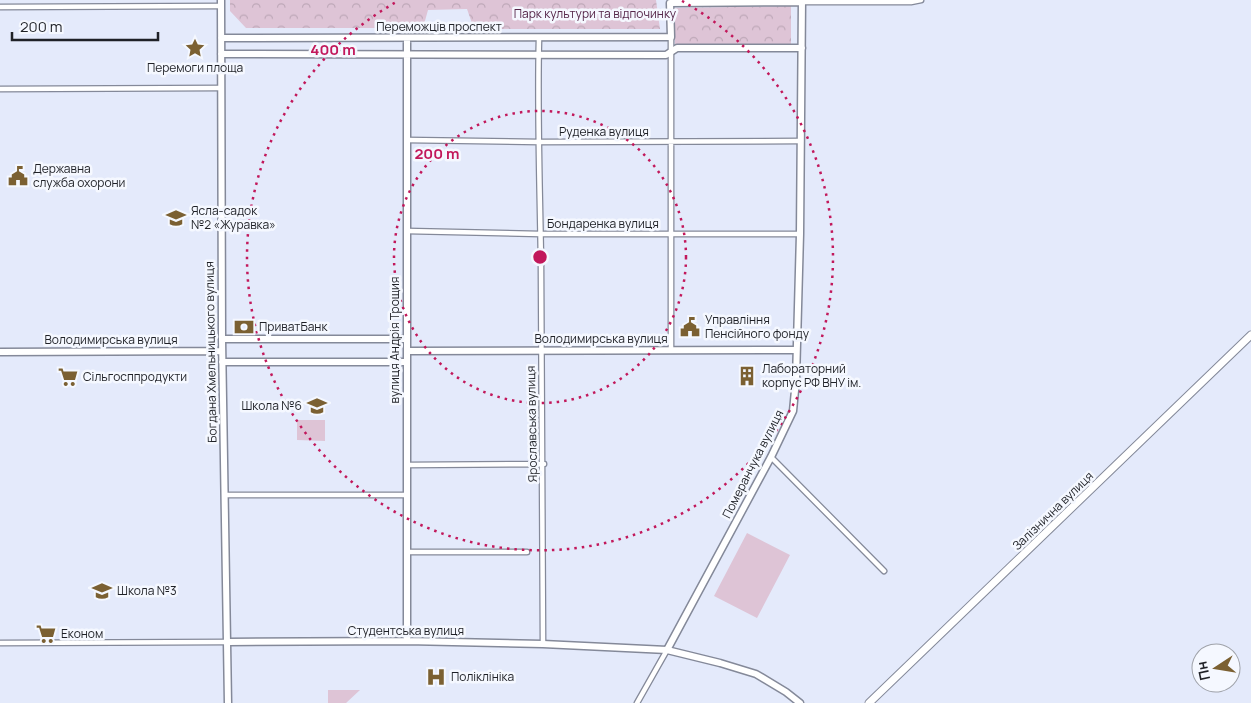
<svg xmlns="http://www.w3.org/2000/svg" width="1251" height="703" font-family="Manrope,sans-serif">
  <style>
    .grass { fill: #dec4d6 }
    .park { fill: url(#park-crowns) }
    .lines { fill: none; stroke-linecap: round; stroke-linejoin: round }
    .street-casing { stroke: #848999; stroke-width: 7 }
    .secondary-casing { stroke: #848999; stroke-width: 9 }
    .primary-casing { stroke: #848999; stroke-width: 9 }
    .street { stroke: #fff; stroke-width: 4.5 }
    .secondary { stroke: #fff; stroke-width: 6 }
    .primary { stroke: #fff; stroke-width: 7 }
    .ring { fill: none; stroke: #c2185b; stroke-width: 2.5; stroke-dasharray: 2.5 5 }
    .labels { text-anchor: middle; stroke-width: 5; stroke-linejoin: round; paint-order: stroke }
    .park-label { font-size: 12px; fill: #56274a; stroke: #f5f8ff }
    .street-label { font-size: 12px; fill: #1f2127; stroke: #f5f8ff }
    .poi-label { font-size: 12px; fill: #1f2127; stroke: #f5f8ff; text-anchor: start }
    .centre { fill: #c2185b; stroke: #f5f8ff; stroke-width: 2.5 }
    .ring-label { font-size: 15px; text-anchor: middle; font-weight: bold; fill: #c2185b; stroke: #f5f8ff; stroke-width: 5; stroke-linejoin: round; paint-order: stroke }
  </style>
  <defs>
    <pattern id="park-crowns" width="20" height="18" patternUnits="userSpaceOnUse" patternTransform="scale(1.25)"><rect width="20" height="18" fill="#dec4d6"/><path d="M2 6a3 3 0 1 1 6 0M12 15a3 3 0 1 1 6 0" fill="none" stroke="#bea8b8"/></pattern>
  </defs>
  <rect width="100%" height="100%" fill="#e4eafb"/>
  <!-- grass -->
  <path class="grass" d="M297 420H325V441L297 440Z
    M747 533 790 555 757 618 714 596Z
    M328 690H360L346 703H328Z"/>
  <!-- park -->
  <path class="park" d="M230 0H656L660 29H474L467 9 428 10 423 28H246L230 11Z
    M791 6V44L675 46 674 8Z"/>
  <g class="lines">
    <defs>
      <path id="street" d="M802 2H911L921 0
        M0 7 221 6
        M671 37V350
        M539 38C537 113 540 189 541 265 542 391 543 517 543 644
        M0 89 221 88
        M407 140 539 142 801 141
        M407 231 540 234H800
        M771 457 884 571
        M407 465 544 464
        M225 495H407
        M407 552H527
        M0 643 228 642
        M637 703 667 650"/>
      <path id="secondary" d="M221 0 222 339 228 703
        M221 38 671 37 670 3 802 2
        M407 38V641
        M221 54 666 55 677 48H802
        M222 339H407
        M407 351 796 350
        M0 352 222 351
        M222 362H407
        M228 642 407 641 543 644 667 650 720 663 756 674 786 692 800 703
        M667 650 771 457 793 411 796 380 800 234 802 0"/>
      <path id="primary" d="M869 703 1251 335"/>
    </defs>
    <!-- street casing -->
    <use href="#street" class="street-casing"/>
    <!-- secondary casing -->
    <use href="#secondary" class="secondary-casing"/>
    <!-- primary casing -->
    <use href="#primary" class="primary-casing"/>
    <!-- street -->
    <use href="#street" class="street"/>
    <!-- secondary -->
    <use href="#secondary" class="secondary"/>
    <!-- primary -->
    <use href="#primary" class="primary"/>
  </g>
  <!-- distance rings -->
  <g class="ring">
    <circle cx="540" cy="257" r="146"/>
    <path d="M682 1A293 293 0 1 1 398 1"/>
  </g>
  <!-- icons -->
  <defs>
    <symbol id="sight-bare" viewBox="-9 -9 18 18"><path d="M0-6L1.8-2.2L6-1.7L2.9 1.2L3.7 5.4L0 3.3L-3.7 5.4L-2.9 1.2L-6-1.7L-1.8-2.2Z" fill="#7b6032" stroke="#f5f8ff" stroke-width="2.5" paint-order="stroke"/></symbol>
    <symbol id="civic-bare" viewBox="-9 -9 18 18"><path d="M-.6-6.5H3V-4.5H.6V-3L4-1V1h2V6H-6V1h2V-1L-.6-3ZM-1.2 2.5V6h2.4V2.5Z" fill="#7b6032" stroke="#f5f8ff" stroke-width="2.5" paint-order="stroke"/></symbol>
    <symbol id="school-bare" viewBox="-9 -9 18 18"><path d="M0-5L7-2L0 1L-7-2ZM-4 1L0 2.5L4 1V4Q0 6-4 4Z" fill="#7b6032" stroke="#f5f8ff" stroke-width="2.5" paint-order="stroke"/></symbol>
    <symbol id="bank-bare" viewBox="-9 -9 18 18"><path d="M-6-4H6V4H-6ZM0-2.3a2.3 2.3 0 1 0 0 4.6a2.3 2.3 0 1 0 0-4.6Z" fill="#7b6032" stroke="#f5f8ff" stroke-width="2.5" paint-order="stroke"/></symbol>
    <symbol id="building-bare" viewBox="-9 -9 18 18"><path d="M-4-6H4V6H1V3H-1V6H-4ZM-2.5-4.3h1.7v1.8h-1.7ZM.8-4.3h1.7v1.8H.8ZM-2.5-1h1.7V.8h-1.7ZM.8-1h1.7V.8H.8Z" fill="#7b6032" stroke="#f5f8ff" stroke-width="2.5" paint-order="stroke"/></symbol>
    <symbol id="supermarket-bare" viewBox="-9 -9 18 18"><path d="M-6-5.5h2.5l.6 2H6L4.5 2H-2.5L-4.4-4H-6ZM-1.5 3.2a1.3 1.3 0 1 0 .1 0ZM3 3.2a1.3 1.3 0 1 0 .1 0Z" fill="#7b6032" stroke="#f5f8ff" stroke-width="2.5" paint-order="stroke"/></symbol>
    <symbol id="hospital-bare" viewBox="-9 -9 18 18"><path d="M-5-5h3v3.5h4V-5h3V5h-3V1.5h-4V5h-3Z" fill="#7b6032" stroke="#f5f8ff" stroke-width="2.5" paint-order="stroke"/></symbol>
  </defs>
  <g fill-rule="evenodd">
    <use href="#sight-bare" x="181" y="34" width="28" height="28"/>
    <use href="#civic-bare" x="4" y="162" width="28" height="28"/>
    <use href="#school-bare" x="162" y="204" width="28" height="28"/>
    <use href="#bank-bare" x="230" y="313" width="28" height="28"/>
    <use href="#civic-bare" x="676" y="313" width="28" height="28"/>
    <use href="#building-bare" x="733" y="362" width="28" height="28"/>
    <use href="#supermarket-bare" x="54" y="363" width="28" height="28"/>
    <use href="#school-bare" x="303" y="392" width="28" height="28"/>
    <use href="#school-bare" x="88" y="577" width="28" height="28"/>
    <use href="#supermarket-bare" x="32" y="620" width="28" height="28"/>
    <use href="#hospital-bare" x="422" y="663" width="28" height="28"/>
  </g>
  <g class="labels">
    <!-- park labels -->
    <g class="park-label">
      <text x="595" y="18">Парк культури та відпочинку</text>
    </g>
    <!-- street labels -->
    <g class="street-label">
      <text x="439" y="31">Переможців проспект</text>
      <text x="604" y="136">Руденка вулиця</text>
      <text x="603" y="228">Бондаренка вулиця</text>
      <text x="601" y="343">Володимирська вулиця</text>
      <text x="111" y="344">Володимирська вулиця</text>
      <text transform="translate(395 340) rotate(-90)" y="4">вулиця Андрія Трощия</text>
      <text transform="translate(211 352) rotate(-91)" y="4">Богдана Хмельницького вулиця</text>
      <text transform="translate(532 424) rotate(-91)" y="4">Ярославська вулиця</text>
      <text transform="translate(753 464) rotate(-63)" y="4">Померанчука вулиця</text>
      <text transform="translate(1053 511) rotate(-44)" y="4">Залізнична вулиця</text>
      <text x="406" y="635">Студентська вулиця</text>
    </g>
    <!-- poi labels -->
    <g class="poi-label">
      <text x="195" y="72" text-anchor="middle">Перемоги площа</text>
      <text x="33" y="173">Державна<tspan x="33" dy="14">служба охорони</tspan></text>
      <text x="191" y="215">Ясла-садок<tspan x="191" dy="14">№2 «Журавка»</tspan></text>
      <text x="705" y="324">Управління<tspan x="705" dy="14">Пенсійного фонду</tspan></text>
      <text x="259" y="331">ПриватБанк</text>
      <text x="762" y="373">Лабораторний<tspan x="762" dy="14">корпус РФ ВНУ ім.</tspan></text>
      <text x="83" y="381">Сільгосппродукти</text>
      <text x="302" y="410" text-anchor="end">Школа №6</text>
      <text x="117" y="595">Школа №3</text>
      <text x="61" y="638">Економ</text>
      <text x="451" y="681">Поліклініка</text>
    </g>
  </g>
  <circle cx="540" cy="257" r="8" class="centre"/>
  <g class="ring-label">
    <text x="333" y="55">400 m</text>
    <text x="437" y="159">200 m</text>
  </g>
  <!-- north arrow -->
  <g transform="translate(1216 668) rotate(258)"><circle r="24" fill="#f5f8ff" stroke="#9fa2a9"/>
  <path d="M0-4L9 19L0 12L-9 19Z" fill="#7b6032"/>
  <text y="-8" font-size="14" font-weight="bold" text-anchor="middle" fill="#1f2127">Пн</text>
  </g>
  <!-- scale -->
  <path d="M12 32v8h146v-8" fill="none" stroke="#1f2127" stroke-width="2.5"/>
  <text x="20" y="32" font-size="15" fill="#1f2127" stroke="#f5f8ff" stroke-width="4" paint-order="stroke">200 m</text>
</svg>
